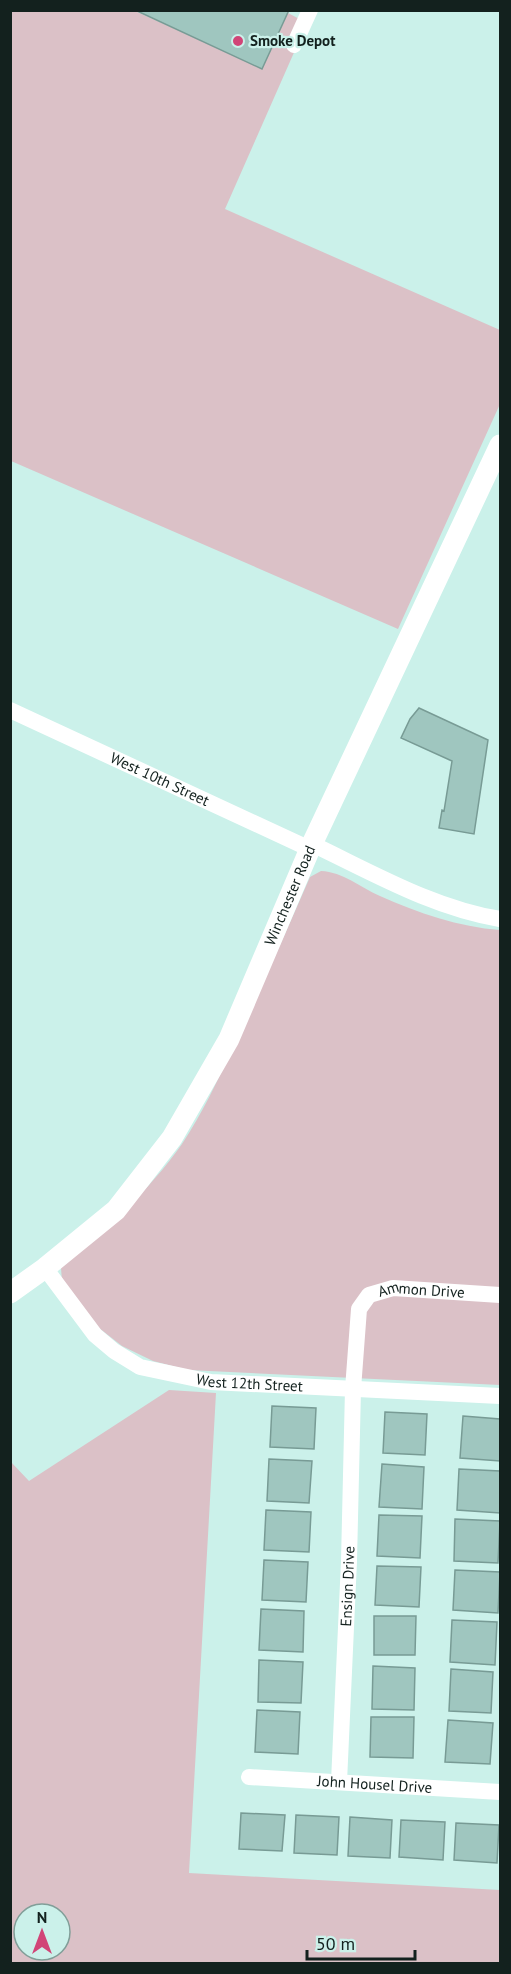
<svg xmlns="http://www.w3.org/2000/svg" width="511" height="1974" font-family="'PT Sans',sans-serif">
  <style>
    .green { fill: #dbc1c7; fill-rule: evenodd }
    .building { fill: #9fc6bf; stroke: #789b95; stroke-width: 1.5 }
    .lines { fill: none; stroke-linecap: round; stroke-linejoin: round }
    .minor { stroke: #fff; stroke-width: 16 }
    .tertiary { stroke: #fff; stroke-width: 21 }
    .poi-dot { fill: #d14577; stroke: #cbf1ea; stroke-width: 2 }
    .labels { text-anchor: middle; stroke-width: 4.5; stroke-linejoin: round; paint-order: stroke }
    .poi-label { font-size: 15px; font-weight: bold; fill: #13211e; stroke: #cbf1ea; text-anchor: start }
    .street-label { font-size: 15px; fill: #13211e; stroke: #cbf1ea }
  </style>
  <rect width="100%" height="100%" fill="#cbf1ea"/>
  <!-- green -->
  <path class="green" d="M11 11H135L262 68 288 13 307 23 225 209 500 330V404L398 629 11 461Z
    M321 871C343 872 360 887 380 896 418 913 459 927 500 930V1385L188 1370 153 1361 122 1346 99 1328 62 1281 61 1268C105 1230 149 1191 182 1144 202 1114 218 1080 233 1047 260 991 285 934 310 877Z
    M169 1390 216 1393 189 1873 500 1890V1963H11V1462L29 1481ZM24 1914H60V1950H24Z"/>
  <!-- building -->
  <path class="building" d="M135 10H289L262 69Z
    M419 708 488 740 474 834 439 828 442 810 444 811 452 761 401 738 410 719Z
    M272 1406 316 1408 314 1449 270 1447Z
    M385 1412 427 1414 425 1455 383 1453Z
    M463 1416 500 1419V1461L460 1458Z
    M269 1459 312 1461 309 1503 267 1501Z
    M382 1464 424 1467 422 1509 379 1507Z
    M459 1469 500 1471V1513L457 1510Z
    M266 1510 311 1512 309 1552 264 1550Z
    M379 1515 422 1516 420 1558 377 1556Z
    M455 1519 500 1521 498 1563 454 1561Z
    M264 1560 308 1562 306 1602 262 1600Z
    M377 1566 421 1567 419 1607 375 1605Z
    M455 1570 500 1572 498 1613 453 1610Z
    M261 1609 304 1611 303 1652 259 1650Z
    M374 1616H416L415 1655H374Z
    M452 1620 497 1622 495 1665 450 1662Z
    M259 1660 303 1662 301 1703 258 1702Z
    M373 1666 415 1668 414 1710 372 1709Z
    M451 1669 493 1672 491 1713 449 1711Z
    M257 1710 300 1712 298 1754 255 1752Z
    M371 1717H414L413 1758 370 1757Z
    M448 1720 493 1723 490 1764 445 1762Z
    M241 1813 285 1815 282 1851 239 1849Z
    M296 1815 339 1817 337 1855 294 1853Z
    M350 1817 392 1820 390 1858 348 1856Z
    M401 1820 445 1822 443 1860 399 1857Z
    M456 1823 499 1825 497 1863 454 1860Z"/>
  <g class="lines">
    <!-- minor -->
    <g class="minor">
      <path d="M294 45 310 10"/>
      <path id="s1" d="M10 710 310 849"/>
      <path d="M312 844C373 873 433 908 500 919"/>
      <path id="s2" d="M45 1268 95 1335 114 1351 140 1367 211 1382 500 1396"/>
      <path id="s3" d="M249 1777 500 1792"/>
      <path id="s4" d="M339 1782 349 1561 353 1389 359 1309 369 1295 393 1288 500 1295"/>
    </g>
    <!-- tertiary -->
    <path class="tertiary" id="s5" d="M10 1293 45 1268 116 1210 172 1138 229 1039 312 844 500 445"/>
  </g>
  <!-- markers -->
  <circle class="poi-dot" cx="238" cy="41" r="6"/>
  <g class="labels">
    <!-- poi labels -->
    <g class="poi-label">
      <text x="250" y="46">Smoke Depot</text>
    </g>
    <!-- street labels -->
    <g class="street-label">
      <text dy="5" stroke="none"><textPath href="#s1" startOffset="165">West 10th Street</textPath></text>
      <text dy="5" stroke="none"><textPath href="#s5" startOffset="496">Winchester Road</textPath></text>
      <text dy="5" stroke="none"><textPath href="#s4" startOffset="544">Ammon Drive</textPath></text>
      <text dy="5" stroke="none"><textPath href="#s2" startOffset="250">West 12th Street</textPath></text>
      <text dy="5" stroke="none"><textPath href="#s4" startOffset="196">Ensign Drive</textPath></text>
      <text dy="5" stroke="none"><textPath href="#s3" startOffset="126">John Housel Drive</textPath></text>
    </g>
  </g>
  <!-- border -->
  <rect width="511" height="1974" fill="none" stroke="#13211e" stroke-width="24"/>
  <!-- north arrow -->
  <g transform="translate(42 1932)"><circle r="28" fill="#cbf1ea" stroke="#819e98" stroke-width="1.5"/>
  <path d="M0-4.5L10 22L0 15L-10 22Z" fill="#d14577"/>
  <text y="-9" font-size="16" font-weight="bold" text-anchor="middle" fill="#13211e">N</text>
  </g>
  <!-- scale -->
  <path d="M307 1950v9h108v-9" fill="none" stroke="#13211e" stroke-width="3"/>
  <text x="316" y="1950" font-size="18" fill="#13211e" stroke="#cbf1ea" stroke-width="4.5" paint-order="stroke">50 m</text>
</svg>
